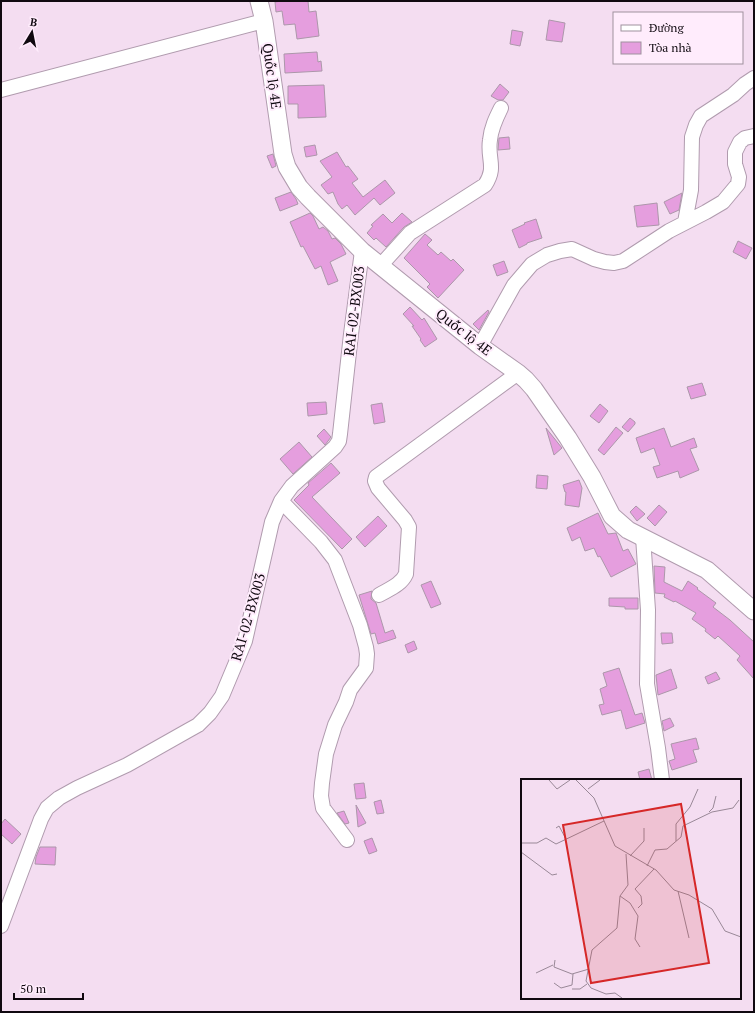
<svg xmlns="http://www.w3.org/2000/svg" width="755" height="1013" font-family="'PT Serif',serif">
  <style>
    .building { fill: #e59ede; stroke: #ac97aa }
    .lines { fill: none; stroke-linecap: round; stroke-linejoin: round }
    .minor-casing { stroke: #b09bae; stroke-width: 16 }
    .major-casing { stroke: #b09bae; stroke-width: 19 }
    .minor { stroke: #fff; stroke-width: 14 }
    .major { stroke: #fff; stroke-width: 17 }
    .labels { text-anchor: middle; stroke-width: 4; stroke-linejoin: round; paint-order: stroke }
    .street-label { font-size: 14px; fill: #100910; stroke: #ffecfc }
    .inset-road { fill: none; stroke: #998897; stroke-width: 1 }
    .view { fill: #d62828; fill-opacity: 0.15; stroke: #d62828; stroke-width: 2 }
    .inset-edge { fill: none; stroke: #100910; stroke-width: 2 }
  </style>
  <rect width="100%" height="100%" fill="#f4ddf1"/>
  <!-- building -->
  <path class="building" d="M281 1H308L309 12 316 11 319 36 297 39 295 24 284 25 282 11 276 12 275 2Z
    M549 20 565 23 562 42 546 40Z
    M512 30 523 32 520 46 510 44Z
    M317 52 318 62 321 61 322 71 285 73 284 54Z
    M500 84 509 92 503 100H498L491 96Z
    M324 85 326 117 298 118V104H288V86Z
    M509 137 510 149 498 150 499 138Z
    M315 145 317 155 306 157 304 147Z
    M337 152 346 167 348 166 358 179 352 183 363 197 385 180 395 193 380 205 374 198 355 215 347 205 342 209 338 204 333 192 328 194 321 185 332 177 320 161Z
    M273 154 276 166 272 168 267 156Z
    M291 192 296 199 298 204 280 211 275 198Z
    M682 193 679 210 670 214 664 202Z
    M657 203 659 225 637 227 634 206Z
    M310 213 313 216 319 229 323 227 328 231 332 239 335 238 341 244 346 254 330 262 338 281 328 285 321 266 315 269 303 246 301 247 290 222Z
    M402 213 412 222 404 227 386 247 376 238 374 240 367 233 373 226 371 225 383 214 392 223Z
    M536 219 542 238 527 243V244L519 248 512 230 525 224 524 223Z
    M425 234 432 240 427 245 438 255 441 252 451 261 453 259 464 270 438 298 427 287 430 284 404 258Z
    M738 241 752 248 746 259 733 252Z
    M504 261 508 272 497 276 493 265Z
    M410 307 422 320 424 318 437 339 425 347 420 340 421 339 412 326H414L403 314Z
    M488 310 489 312 479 330 473 324Z
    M702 383 706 395 691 399 687 387Z
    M326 402 327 414 308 416 307 403Z
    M382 403 385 422 374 424 371 405Z
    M600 404 608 411 599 423 590 416Z
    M630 418 635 422V424L628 432 622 427Z
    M616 427 623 433 604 455 598 450Z
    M546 428 562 448 554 455Z
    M664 428 671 447 694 438 697 447 690 449 699 470 680 478 678 471 657 478 653 467 660 465 654 448 641 453 636 438Z
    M324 429 331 437 325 445 317 436Z
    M299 442 312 457 293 474 280 459Z
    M331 463 340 473 312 497 352 539 342 549 294 500 309 485 308 483Z
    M537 475 548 476 547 489 536 488Z
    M579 480 582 488 579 507 565 505 566 492H565L563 485Z
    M659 505 667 512 655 526 647 518Z
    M636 506 645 514 637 521 630 512Z
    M598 513 608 534 616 533 623 551 628 549 636 564 611 577 600 556 598 557 594 548 585 551 580 537 572 541 567 528Z
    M378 516 387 526 365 547 356 537Z
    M654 566 665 567 664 582 682 591 688 581 698 588 697 589 716 603 713 607 730 620 754 642V679L737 660 740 656 718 636 715 639 705 631 706 629 692 619 696 613 675 601 674 602 664 597 665 594 655 593Z
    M431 581 441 604 431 608 421 585Z
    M372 591 371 599 376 603 385 633 393 630 396 638 378 644 375 633 371 634 359 595Z
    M609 598H638V609H625V607L609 606Z
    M661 633H672L673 643 662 644Z
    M414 641 417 649 408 653 405 645Z
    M619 668 635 715 642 713 645 723 626 729 621 710 602 715 599 705 604 704 600 689 607 686 603 673Z
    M671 669 677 688 658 695 656 675Z
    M716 672 720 679 708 684 705 677Z
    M670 718 674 726 664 731 662 721Z
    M696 738 699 749 693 750 697 762 672 770 669 761 675 759 671 744Z
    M649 769 652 780H640L638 772Z
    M364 783 366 798 356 799 354 784Z
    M381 800 384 813 377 814 374 802Z
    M356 805 366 823 358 827Z
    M344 811 349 823 345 824 337 813Z
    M5 819 21 834 12 844 1 834V824Z
    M372 838 377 851 369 854 364 841Z
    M40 847H56L55 865 35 864 36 857Z"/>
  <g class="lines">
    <defs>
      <path id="minor" d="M1 90 264 21
        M685 222 691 190 692 137 696 125 701 116 733 95 745 84 754 78
        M381 265 410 233 485 185C497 167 487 159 490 140 491 128 496 118 501 108
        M480 346 514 285 532 264 547 255 560 251 572 249 594 259 605 262 614 263 623 261 669 231 706 212 723 202 738 184 739 177 735 164V152L740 142 745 138 754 136
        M281 501 321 542 335 560 360 625 366 647 367 654 366 668 350 690 346 702 335 725 326 754 322 783 321 796 323 808 347 840
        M643 537 648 610 647 684 658 748 662 780
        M379 595C389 589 401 585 406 574L409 527 405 520 378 488 375 481 376 477 518 373
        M1 926 41 819 47 808 59 798 77 788 127 765 189 730 198 725 210 713 222 696 245 641 272 522 281 501 292 486 335 447 339 441 340 434 351 334 362 251"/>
      <path id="major" d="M259 1 264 21 283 154 287 167 299 187 308 197 362 251 480 346 518 373 526 380 534 389 568 438 592 477 612 516 628 530 707 570 754 611"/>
    </defs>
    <!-- minor casing -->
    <use href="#minor" class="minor-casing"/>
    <!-- major casing -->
    <use href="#major" class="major-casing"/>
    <!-- minor -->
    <use href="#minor" class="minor"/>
    <!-- major -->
    <use href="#major" class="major"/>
  </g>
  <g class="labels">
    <!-- street labels -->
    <g class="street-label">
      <text transform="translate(272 76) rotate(82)" y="5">Quốc lộ 4E</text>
      <text transform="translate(354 311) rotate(-83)" y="5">RAI-02-BX003</text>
      <text transform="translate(464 332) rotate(38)" y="5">Quốc lộ 4E</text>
      <text transform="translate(248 617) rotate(-74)" y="5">RAI-02-BX003</text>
    </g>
  </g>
  <!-- overview -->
  <g transform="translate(521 779)">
    <rect width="220" height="220" fill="#f4ddf1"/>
    <path class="inset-road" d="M28 1 36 10 49 1M55 1 73 19 94 67 135 91 153 111 168 116 191 130 204 152 220 158M67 10 79 1M188 33 192 29 195 17M35 49 38 47 45 60M155 62V45L169 28 177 10M0 64H16L25 59 35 65 83 42M0 73 31 96 36 95M109 77 123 62V49M126 87 134 71 146 70 160 58 162 47 191 33 212 29 218 21M157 112 168 159M99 117 109 124 117 137 114 160 119 168M117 129 121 125 120 117 114 110 133 90M34 181 33 188 51 195 68 190M15 194 32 186M33 204 40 209 51 206 52 195M51 210H59L66 205M101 219 94 214 85 215 70 209 65 202 71 171 96 149 99 117 107 106 105 75"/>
    <path class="view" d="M160 25 188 184 70 204 42 46Z"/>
    <rect width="220" height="220" class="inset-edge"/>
  </g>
  <!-- border -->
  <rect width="755" height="1013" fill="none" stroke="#100910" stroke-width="4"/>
  <!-- legend -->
  <rect x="613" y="12" width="130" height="52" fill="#ffecfc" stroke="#9f919e"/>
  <rect x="621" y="25" width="20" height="6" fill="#ffffff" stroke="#9f919e"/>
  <text x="649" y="32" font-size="12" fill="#100910">Đường</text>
  <rect x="621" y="42" width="20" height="12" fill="#e59ede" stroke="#9f919e"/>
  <text x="649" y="52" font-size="12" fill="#100910">Tòa nhà</text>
  <!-- north arrow -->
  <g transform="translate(32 32) rotate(10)" stroke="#ffecfc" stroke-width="3" paint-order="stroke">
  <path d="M0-3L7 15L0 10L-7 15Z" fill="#100910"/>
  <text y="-6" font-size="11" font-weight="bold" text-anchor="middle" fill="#100910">B</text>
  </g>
  <!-- scale -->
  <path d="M14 993v6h69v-6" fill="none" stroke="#100910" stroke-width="2"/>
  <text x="20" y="993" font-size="12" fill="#100910" stroke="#ffecfc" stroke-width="3" paint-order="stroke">50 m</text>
</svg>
